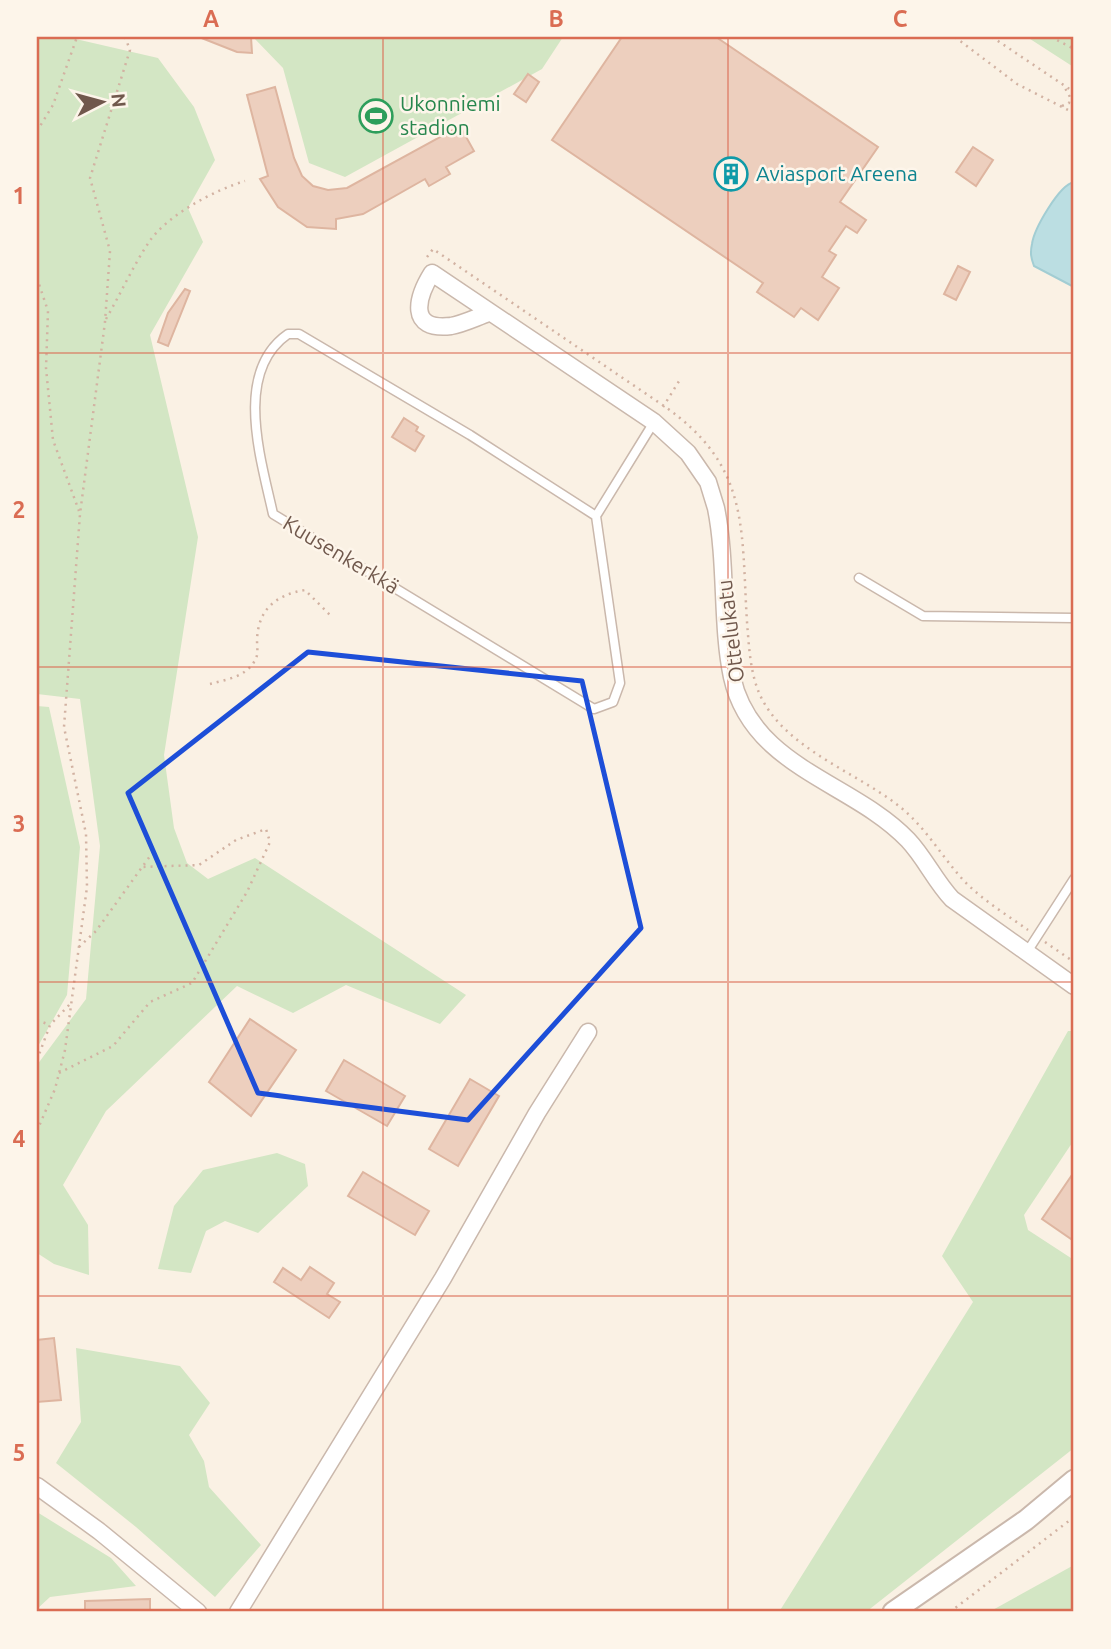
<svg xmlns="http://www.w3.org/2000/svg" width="1111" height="1649" font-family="Ubuntu,sans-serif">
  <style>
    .green { fill: #d3e6c4 }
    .water { fill: #bbdee2; stroke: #a2cdd3; stroke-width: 2 }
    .building { fill: #edcfbe; stroke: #deb5a0; stroke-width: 2 }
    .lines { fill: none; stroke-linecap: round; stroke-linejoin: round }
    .service-casing { stroke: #cab8ac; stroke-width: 11 }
    .minor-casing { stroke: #cab8ac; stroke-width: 19 }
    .tertiary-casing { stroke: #cab8ac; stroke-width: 23 }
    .path { stroke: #d2b2a2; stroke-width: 2.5; stroke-dasharray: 2 5; stroke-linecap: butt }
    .service { stroke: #fff; stroke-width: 8 }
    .minor { stroke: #fff; stroke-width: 16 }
    .tertiary { stroke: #fff; stroke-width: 19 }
    .marked { fill: none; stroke: #1d4ed8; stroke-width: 5; stroke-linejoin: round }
    .grid { fill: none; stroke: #da6c53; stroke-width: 2; stroke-opacity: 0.55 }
    .labels { text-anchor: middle; stroke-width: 5; stroke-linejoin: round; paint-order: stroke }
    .leisure-label { font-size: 21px; fill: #27864d; stroke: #fdf5ea; text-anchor: start }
    .culture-label { font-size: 21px; fill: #0d838f; stroke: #fdf5ea; text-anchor: start }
    .street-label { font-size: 21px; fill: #70584c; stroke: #fdf5ea }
    .neatline { fill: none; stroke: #da6c53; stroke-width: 2.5 }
    .grid-label { font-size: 23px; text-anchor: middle; font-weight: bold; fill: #da6c53 }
  </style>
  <rect width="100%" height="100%" fill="#faf1e4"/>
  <!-- green -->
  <path class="green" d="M37 37H67L158 58 194 107 215 160 188 208 203 242 150 335 198 537 164 755 174 828 187 863 208 879 255 858 466 995 440 1024 346 985 293 1013 237 986 106 1111 63 1185 88 1225 89 1275 54 1264 37 1253V1065L86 999 100 846 80 699 37 694Z
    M253 37H563L542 69 345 177 309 163 283 68Z
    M1027 37H1074V63L1072 66Z
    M37 706 49 707 80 847 67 995 37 1048Z
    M1068 1031H1074V1140L1024 1215 1028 1230 1074 1260V1448L866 1612H779L973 1302 942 1256Z
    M277 1153 305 1164 308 1186 258 1233 225 1221 206 1231 191 1273 158 1269 174 1206 203 1170Z
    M76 1348 180 1366 210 1403 189 1435 204 1461 209 1487 261 1545 215 1597 136 1527 56 1463 81 1422Z
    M37 1512 111 1558 136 1586 50 1597 37 1609Z
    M1074 1565V1612H989Z"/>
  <!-- water -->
  <path class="water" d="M1074 182V287L1034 266C1031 258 1030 253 1032 244 1034 229 1059 185 1074 182Z"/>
  <!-- building -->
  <path class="building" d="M199 37H251L252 53 237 52Z
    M622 37H716L878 147 840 202 866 220 857 233 846 226 829 251 836 255 822 277 839 288 818 320 801 308 794 317 757 292 763 283 552 140Z
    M528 74 539 82 526 102 514 94Z
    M275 87 294 158 302 176 313 186 328 190 347 188 460 126 474 151 446 167 450 174 429 186 425 179 363 214 336 219V229L307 227 278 207 260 179 268 176 247 95Z
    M973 147 993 160 976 186 956 172Z
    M958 266 970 272 956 300 944 294Z
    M185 289 190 291 168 346 158 342 168 313Z
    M404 418 418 427 416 431 424 436 415 451 392 437Z
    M250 1019 296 1050 251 1116 209 1082Z
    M344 1060 405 1096 387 1126 326 1091Z
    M470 1079 499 1096 458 1166 429 1149Z
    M363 1172 429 1211 415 1235 348 1196Z
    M1074 1172V1241L1042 1219Z
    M310 1267 334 1283 327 1294 340 1302 329 1318 274 1282 283 1268 301 1280Z
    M54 1338 61 1400 37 1402V1340Z
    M150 1599V1612H85V1601Z"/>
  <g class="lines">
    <defs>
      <path id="service" d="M288 334H299L470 435 596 516 620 683 613 702 594 709 273 514C261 459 233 372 288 334Z
        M596 516 654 422
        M859 578 923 616 1074 618
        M1027 952 1074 879"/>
      <path id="minor" d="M489 313C477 317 463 324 451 326 407 331 417 297 432 273L654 422 688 453 708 482 716 508C727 563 721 625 732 677 752 768 853 782 908 840 925 858 935 881 952 899L1074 986
        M37 1486 99 1531 198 1612
        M238 1612 443 1278 537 1113 588 1032"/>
      <path id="tertiary" d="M893 1612 1026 1520 1074 1480"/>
    </defs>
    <!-- service casing -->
    <use href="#service" class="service-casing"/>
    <!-- minor casing -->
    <use href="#minor" class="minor-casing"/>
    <!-- tertiary casing -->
    <use href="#tertiary" class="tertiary-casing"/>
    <!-- path -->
    <path class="path" d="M955 37 1017 84 1074 113
      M992 37 1074 92
      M1051 37 1074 49
      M1062 106 1069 103 1070 97 1065 88
      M37 131 53 105 77 37
      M427 257 433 249 664 406C750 466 741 527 747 622 749 646 750 673 760 695 784 747 851 770 895 803 925 825 940 855 965 882 984 901 1007 915 1028 930
      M37 278 48 311 46 368 53 440 79 511
      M106 319C121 293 133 266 149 242 167 215 215 190 245 181
      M663 407 681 378
      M210 684C225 680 245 677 254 662 259 655 257 648 257 640 258 610 275 595 305 590L331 616
      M1045 942 1074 962
      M79 947 96 931 153 852
      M37 1020 50 1025
      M37 1060 50 1025 71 1003
      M59 1073 113 1046 150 1002 192 983 247 892 270 842 266 829 236 840 199 865 140 867
      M37 1131 55 1089 65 1050 87 887 86 834 64 727 80 514 105 322 110 251 90 178 130 50 125 37
      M950 1612 1074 1517"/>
    <!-- service -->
    <use href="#service" class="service"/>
    <!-- minor -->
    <use href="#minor" class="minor"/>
    <!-- tertiary -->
    <use href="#tertiary" class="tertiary"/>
  </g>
  <!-- marked area -->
  <path class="marked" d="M308 652 582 681 641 928 468 1120 258 1093 128 793Z"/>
  <!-- grid -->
  <path class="grid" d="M383 37V1612M728 37V1612M37 353H1074M37 667H1074M37 982H1074M37 1296H1074"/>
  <!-- icons -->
  <defs>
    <symbol id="stadium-ring" viewBox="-11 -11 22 22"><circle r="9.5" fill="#fdf5ea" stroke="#2e9e5b" stroke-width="1.5"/><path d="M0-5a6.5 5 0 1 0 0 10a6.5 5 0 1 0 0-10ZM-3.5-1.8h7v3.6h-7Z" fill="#2e9e5b"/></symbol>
    <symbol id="building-ring" viewBox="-11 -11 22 22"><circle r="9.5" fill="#fdf5ea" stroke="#0f9aa8" stroke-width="1.5"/><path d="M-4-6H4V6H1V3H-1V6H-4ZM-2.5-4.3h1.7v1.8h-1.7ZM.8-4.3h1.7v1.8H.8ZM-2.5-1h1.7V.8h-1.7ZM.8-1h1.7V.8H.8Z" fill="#0f9aa8"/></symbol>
  </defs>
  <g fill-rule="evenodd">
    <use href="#stadium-ring" x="357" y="97" width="38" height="38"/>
    <use href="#building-ring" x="712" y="155" width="38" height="38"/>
  </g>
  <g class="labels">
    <!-- leisure labels -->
    <g class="leisure-label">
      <text x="400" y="111">Ukonniemi<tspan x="400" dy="24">stadion</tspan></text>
    </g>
    <!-- culture labels -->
    <g class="culture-label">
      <text x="756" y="181">Aviasport Areena</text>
    </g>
    <!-- street labels -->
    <g class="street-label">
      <text transform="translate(341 555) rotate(31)" y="7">Kuusenkerkkä</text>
      <text transform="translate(731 631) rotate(-97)" y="7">Ottelukatu</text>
    </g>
  </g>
  <!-- border -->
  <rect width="1111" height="1649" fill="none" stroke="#fdf5ea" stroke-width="77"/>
  <!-- north arrow -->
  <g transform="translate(102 102) rotate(84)" stroke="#fdf5ea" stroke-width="5" paint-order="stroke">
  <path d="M0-5L12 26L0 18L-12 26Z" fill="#70584c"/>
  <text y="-10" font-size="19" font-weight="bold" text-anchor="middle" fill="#70584c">N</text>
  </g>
  <rect x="38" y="38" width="1034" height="1572" class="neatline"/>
  <g class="grid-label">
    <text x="211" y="27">A</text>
    <text x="556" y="27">B</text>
    <text x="900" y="27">C</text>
    <text x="19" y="204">1</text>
    <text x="19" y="518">2</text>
    <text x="19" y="832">3</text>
    <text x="19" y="1147">4</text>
    <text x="19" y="1461">5</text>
  </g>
</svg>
